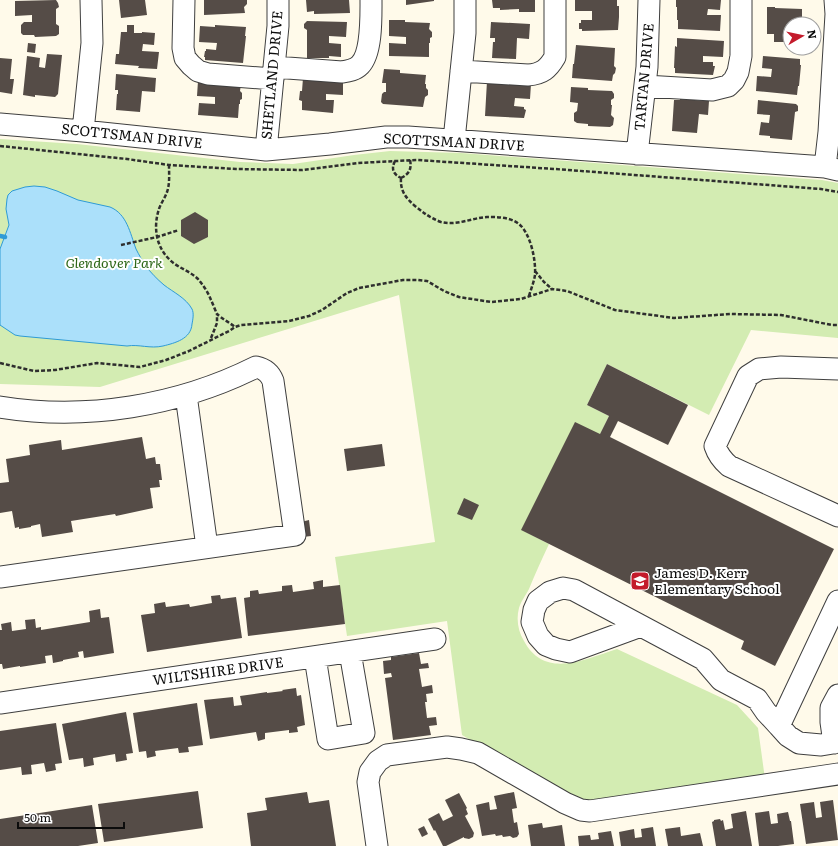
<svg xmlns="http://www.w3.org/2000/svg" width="838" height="846" font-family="Literata,serif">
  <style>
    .green { fill: #d3ecb2 }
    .water { fill: #abe0fa; stroke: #2e9bd6 }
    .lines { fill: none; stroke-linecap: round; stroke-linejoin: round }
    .stream { stroke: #2e9bd6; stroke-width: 4.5 }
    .building { fill: #554c47 }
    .minor-casing { stroke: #3f3f3f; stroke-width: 23 }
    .path { stroke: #2e2e2e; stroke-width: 2.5; stroke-dasharray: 4 2; stroke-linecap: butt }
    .minor { stroke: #fff; stroke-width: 21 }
    .labels { text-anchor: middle; stroke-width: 4; stroke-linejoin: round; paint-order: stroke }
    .street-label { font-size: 14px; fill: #0c0c0c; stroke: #fff }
    .park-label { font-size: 14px; font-style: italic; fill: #2d6718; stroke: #fff }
    .poi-label { font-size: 14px; fill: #0c0c0c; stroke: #fff; text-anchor: start }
  </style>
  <rect width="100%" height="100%" fill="#fffaea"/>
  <!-- green -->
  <path class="green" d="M0 139 77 144 240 162 293 164 354 155 390 151 461 153 822 180 838 183V338L751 330 709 415 607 364 587 405 609 416 600 434 522 530 549 544C542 559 535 574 529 589 526 595 521 601 519 608 516 619 518 631 524 641 545 680 585 659 617 649L737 705 758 728 765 779 584 807 462 735 447 621 347 636 335 557 435 542 399 295 100 387 0 384Z"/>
  <!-- water -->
  <path class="water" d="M34 186 45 187 57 191 78 200 110 207C127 214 130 233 136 249 139 255 142 260 145 265 151 273 157 279 164 285 173 292 186 298 192 309 194 313 193 319 192 324 191 339 175 343 163 346 150 349 139 344 127 346L20 336 15 335 0 325V249L9 225 6 209 7 199 8 195 12 191 25 187Z"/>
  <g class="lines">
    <!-- stream -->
    <path class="stream" d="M0 236 5 237"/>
  </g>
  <!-- building -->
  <path class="building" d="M56 0 58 3 59 7 56 9V24L59 26V34L56 36 35 37 34 35H23L21 33V25L24 22H32V15L15 16V1Z
    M119 0H145L147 15 121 18Z
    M204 0H247V4L244 7 245 13 204 15Z
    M306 0H349L350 13 314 14V11L307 12Z
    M406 0H434V1L406 5Z
    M492 0H535V12H519V9L500 10V8H493Z
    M575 0H617V6H619V17L618 30 582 31V29H579V23H581V20H592V11H575Z
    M676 0H721L720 10 708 9 707 15H721L720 31 678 29V20H677V7H676Z
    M767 7H775V8L802 9V24H790V42H774V34H767Z
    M389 20H405V22L430 23 429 29 432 32V37L430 38V43H429V57L389 56V43L406 44V37L389 36Z
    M307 21 347 22 346 37 329 36V43L341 44V57L329 56V58H307V30L304 28V24Z
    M491 22 530 24 529 39 517 38 516 59 492 58 493 42H495V38H490Z
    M127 25H134V33H142V32L155 33 154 45 143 44 142 51 159 52 157 69 138 68 139 66 115 64 116 54H119L121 32H127Z
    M215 25 246 27 245 36H246L243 63 205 60V57H204L205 51H206V49L216 50 217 43 199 42 200 26 215 27Z
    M677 38 724 41 723 57 703 56V62H713V66H715L713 75 675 73V68H674L675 46 677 47Z
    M28 43 36 44 35 53 27 52Z
    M576 45 615 48 614 66 616 68 615 73 613 75 612 81 572 78 573 64H574Z
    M47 54 62 55 58 94 55 97 35 95V97L23 95 27 56 40 58 39 67 45 68Z
    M763 56 800 59V65H801L799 86H798L797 95 756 91 757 76 771 77 772 69 762 68Z
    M0 58 12 59 10 79H14L12 94 0 92Z
    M384 69 400 70V73L426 75 425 84H426V88L428 90V95L425 97 423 107 383 104 381 102 382 94 384 92H386V83H382Z
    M116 74 156 78 155 92 142 91 140 112 116 110 117 94H118V90H115Z
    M303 78 343 81V95L326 94V100H334L333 113 302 110V101L299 100 300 91H302Z
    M198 81 241 84 240 91 242 93V99L240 100V104H239L238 118 198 115 199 103 215 104V97L197 96Z
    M487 81 531 84 530 99 515 98 514 106 524 107V109L526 110 524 118 485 116Z
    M571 87 588 88V90L612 91 614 94V98L611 100V105H612L611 115 614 118 613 125 610 127 588 126V124L577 123 574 121V113L577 111 578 103 570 102Z
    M680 99 709 101 708 115 699 114 697 133 672 131 674 100H680Z
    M758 100 796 104 798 106V111L795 112 792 140 770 138V136L759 135 761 122 769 123 770 115 757 114Z
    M195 212 208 220V237L194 244 181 236V220Z
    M607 364 688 405 668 445 618 421 610 437 834 549 775 666 741 649 744 641 521 530 575 422 600 434 609 416 587 405Z
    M142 437 146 459 155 457 156 464H160L162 480H159L160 487 150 488 153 508 116 516 115 514 71 521 73 532 42 537 40 524 31 526V527L19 529V527L15 528 12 511 0 513V483L9 482 6 459 30 455 29 445 61 440 62 450Z
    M382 444 385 466 347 471 344 449Z
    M464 498 479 505 472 520 457 514Z
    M309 520 311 536 303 537 301 522Z
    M323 580V587L340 585 345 624 248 636 244 598 250 597V591L258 590 259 594 282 591V586L292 585 293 592 314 589 313 582Z
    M220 595 221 599 236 597 242 638 147 652 141 615 155 613 154 604 165 602 166 607 189 604 190 607 212 603 211 596Z
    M100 609 101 618 109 617 114 653 84 658 83 651 78 652 79 657 63 660V661L53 663 52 655 45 656 46 663 20 667V666L3 669 2 664H0V630H2L1 624 11 622 12 631 26 629 25 620 35 619 36 628 41 627V630L90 622 89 611Z
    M419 653 421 664 428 663 429 668 419 669 422 687 432 685 433 693 426 694 427 702H425L427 718 436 717 437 725 429 726 431 735 393 740 385 678 392 677 391 673 384 674 383 661 391 660V657Z
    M296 688 297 696 301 695 305 725 297 727 298 732 289 733V730L265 733V739L258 741 256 732 210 739 204 700 233 697 234 706 242 705 240 696 267 692V693L283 691 282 690Z
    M197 703 203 745 188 747 189 752 179 753 178 748 155 751 156 756 147 758 146 751 139 752 133 713Z
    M126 712 133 753 126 754 127 760 116 762 115 754 93 758 94 765 84 767 83 758 69 760 62 724Z
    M56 723 62 763 55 764 56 770 46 772 44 763 31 765 32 774 22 775 21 767 0 770V731Z
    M198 791 203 828 104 842 98 804Z
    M307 792 309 803 329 800 336 846H251L247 813 267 810 265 798Z
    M514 792 517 808 512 809 514 823 517 822 519 834 517 837 513 838 510 836 503 837 502 835 496 836 495 834 482 836 476 805 489 802 490 810 497 809 494 796Z
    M459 793 467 808 466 809 468 814 465 816 474 833 473 837 469 839 464 838V837L446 846H443L435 830 434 831 428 819 439 813 443 821 453 816 445 800Z
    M833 800 838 840 806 844 800 804 814 802 816 818 822 817 820 802Z
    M92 805 98 843 78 846H0V819Z
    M746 811 752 846H716L712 822 714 821V820L720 819 721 821 723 820 725 830 733 828 731 814Z
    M769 811 771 824 778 823 777 814 788 812 790 821H791L794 844 778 846H759L755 813Z
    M542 823 543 828 562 825 565 846H531L528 825Z
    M424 826 428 834 422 837 418 829Z
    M653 827 656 846H621L619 832 634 829 635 838 642 837 641 829Z
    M680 827 681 836 700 833 703 846H668L665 829Z
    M611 831 614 846H579L578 836 590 835 591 840 599 839 598 833Z"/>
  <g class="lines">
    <defs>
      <path id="minor" d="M184 0 183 48 185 58 191 65 198 71 208 74 273 79
        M274 67 342 72C349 71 355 70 360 65 372 53 371 17 371 0
        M461 71 528 75C542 74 548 69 555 57V0
        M645 86 712 90 728 86 734 80 738 72 741 56V0
        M0 124 83 131 266 150 330 144 386 137H408L825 167 838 170
        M83 131 92 43 91 0
        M454 140 465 33V0
        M266 150 278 26V0
        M637 154 647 67 649 0
        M825 167 829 132 836 14 835 0
        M838 369 781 367 759 369 748 376 715 446C718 455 722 460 729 466L838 516
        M186 395 207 547
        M0 407C86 421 178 406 256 367 265 369 270 373 273 381L295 535 0 577
        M838 601 779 726 788 736 799 743 821 745 838 742
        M641 626 570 652 556 649 546 645 538 636 532 622 534 610 538 601 550 592 563 588 574 590 703 659 721 680 757 699 766 712 779 726
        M315 657 328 739 364 733 350 652
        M0 703 435 639
        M834 743 831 722V708L838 695
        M377 846 368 782 370 772 378 761 387 755 447 747 461 749 478 753 565 803 581 810 590 811 838 774"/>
    </defs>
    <!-- minor casing -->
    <use href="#minor" class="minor-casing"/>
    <!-- path -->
    <path class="path" d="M0 146 127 159 169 165 236 169 302 170 358 163 396 161 417 160 555 169 821 189 838 192
      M395 161C391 169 393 174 401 178
      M169 165C169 173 170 184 167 192 165 198 161 203 159 209 153 227 156 247 170 260 178 268 190 271 198 279 203 285 208 292 211 300 213 304 215 310 217 314 221 318 230 323 235 327
      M401 178C400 191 406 198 415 206 424 213 430 218 441 222 457 226 471 218 487 217 497 217 510 217 519 224 531 234 536 261 535 275 534 282 531 289 529 296
      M401 178C409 174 412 169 410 160
      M121 245 157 237 179 230
      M535 271 544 282 552 289
      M211 338 217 323V314
      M0 363 34 371 55 370 97 363 140 367 166 360 189 351 229 331 235 327 241 325 289 321 309 316 322 310 347 293 359 288 403 280H418L427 281 444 291 459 297 491 302 521 299 552 289 567 291 615 310 674 318 730 314 781 315 832 325H838"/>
    <!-- minor -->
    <use href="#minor" class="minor"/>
  </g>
  <!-- icons -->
  <defs>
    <symbol id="school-square" viewBox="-11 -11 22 22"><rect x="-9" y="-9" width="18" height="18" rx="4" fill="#c41b2c" stroke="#fff"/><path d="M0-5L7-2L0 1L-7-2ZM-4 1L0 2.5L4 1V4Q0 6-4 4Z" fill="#fff"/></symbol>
  </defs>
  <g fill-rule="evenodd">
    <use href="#school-square" x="629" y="570" width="22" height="22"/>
  </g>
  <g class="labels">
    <!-- street labels -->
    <g class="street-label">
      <text transform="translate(272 75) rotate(-85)" y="5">SHETLAND DRIVE</text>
      <text transform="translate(644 77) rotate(-85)" y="5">TARTAN DRIVE</text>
      <text transform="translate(132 136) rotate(6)" y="5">SCOTTSMAN DRIVE</text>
      <text transform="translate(454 142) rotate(3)" y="5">SCOTTSMAN DRIVE</text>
      <text transform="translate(218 671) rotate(-8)" y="5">WILTSHIRE DRIVE</text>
    </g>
    <!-- park labels -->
    <g class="park-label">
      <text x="114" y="268">Glendover Park</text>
    </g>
    <!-- poi labels -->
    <g class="poi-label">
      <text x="654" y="578">James D. Kerr<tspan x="654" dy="16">Elementary School</tspan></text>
    </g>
  </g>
  <!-- north arrow -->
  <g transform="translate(802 36) rotate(81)"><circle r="19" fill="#ffffff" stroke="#9e9e9e"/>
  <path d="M0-3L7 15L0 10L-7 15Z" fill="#c41b2c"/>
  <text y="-6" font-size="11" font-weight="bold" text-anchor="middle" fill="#0c0c0c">N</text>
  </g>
  <!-- scale -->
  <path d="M18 822v6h106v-6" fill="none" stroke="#0c0c0c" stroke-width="2"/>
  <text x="24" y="822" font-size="12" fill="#0c0c0c" stroke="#ffffff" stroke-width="3" paint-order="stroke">50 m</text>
</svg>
